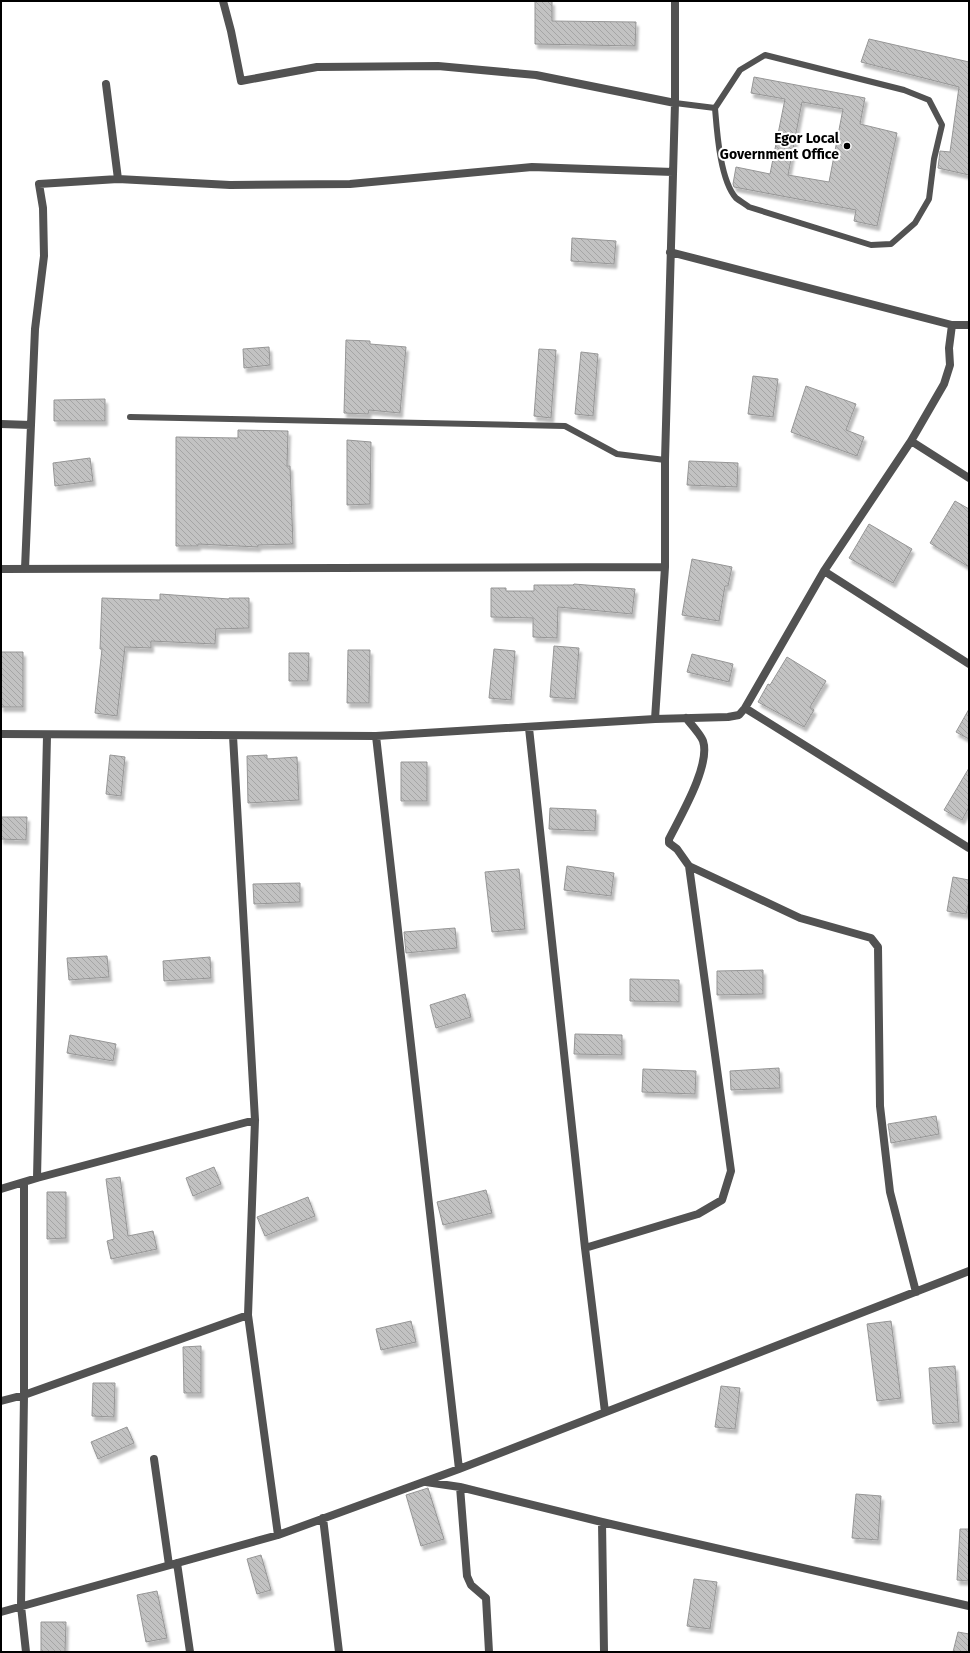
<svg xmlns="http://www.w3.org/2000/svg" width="970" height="1653" font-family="'Fira Sans',sans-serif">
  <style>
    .building { fill: url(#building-back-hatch); stroke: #969696; fill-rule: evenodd; filter: url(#shadow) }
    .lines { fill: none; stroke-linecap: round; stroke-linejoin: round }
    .lane { stroke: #525252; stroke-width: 6 }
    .street { stroke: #525252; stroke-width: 8 }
    .poi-dot { fill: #000; stroke: #fff; stroke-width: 1.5 }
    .labels { text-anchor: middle; stroke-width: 4; stroke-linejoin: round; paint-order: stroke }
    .poi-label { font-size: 14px; font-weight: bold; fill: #000; stroke: #fff; text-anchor: end }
  </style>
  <defs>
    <pattern id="building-back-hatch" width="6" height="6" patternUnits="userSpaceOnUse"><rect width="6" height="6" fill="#c2c2c2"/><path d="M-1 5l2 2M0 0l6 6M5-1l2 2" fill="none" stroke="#a5a5a5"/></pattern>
    <filter id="shadow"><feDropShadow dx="2.5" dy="4.5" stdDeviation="1" flood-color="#0004"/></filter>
  </defs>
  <rect width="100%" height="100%" fill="#fff"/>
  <!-- building -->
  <path class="building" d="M535 1H552V21L636 22 635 46 535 44Z
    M869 39 969 62V175L938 168 940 151 950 152 959 87 861 62Z
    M754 77 865 98 860 124 897 133 877 226 854 221 856 210 734 187 733 184 736 167 770 174 785 99 751 93ZM802 102 843 109 829 182 788 175Z
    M572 238 616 241 614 264 571 261Z
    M346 340 370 341V344L406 347 400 413 369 410 368 414 344 413Z
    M269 347 270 365 244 368 243 349Z
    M539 349 556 350 551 418 534 416Z
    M581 352 598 354 593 416 575 414Z
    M753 376 778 379 773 417 748 414Z
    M806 386 856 404 846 430 864 437 857 456 791 432Z
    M105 399V421H54V400Z
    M238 430 288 431 287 466H290L293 544 258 545V547L198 544V546H176V437L238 438Z
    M347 440 371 442 370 504 347 505Z
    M90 458 93 481 55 486 53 463Z
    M689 461 738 463 737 487 687 485Z
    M955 501 969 509V567L930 543Z
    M869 524 912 549 893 583 849 558Z
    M692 559 732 567 728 586H725L719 621 682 615Z
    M574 584 635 589 632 614 558 607 557 638 533 637V618L491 617V588H506V591H534V585H573Z
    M160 594 229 599V598H249V628L216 629 215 644 151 641V648L125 647 117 716 95 713 102 649H100L102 598 160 600Z
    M554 646 579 648 575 699 550 697Z
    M494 649 515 651 511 700 489 698Z
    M348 650H370L369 703H347Z
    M1 652H23V707H1Z
    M289 653H309L308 681H289Z
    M692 654 733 664 729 682 687 672Z
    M787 657 826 681 810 707 814 710 804 727 758 702 768 684 770 685Z
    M969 709V739L956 732Z
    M110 755 125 757 121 796 106 794Z
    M267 755V759L297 757 299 800 248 803 247 756Z
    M401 762H427V801H401Z
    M969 768V807L962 820 944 810Z
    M550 808 596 810 595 831 549 829Z
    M1 817H27L26 840 1 839Z
    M567 866 614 873 611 896 564 890Z
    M519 869 525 929 492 932 485 872Z
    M953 877 969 880V901L966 914 947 911Z
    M300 883V902L254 904 253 884Z
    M455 928 457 948 406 953 404 932Z
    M107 956 109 977 69 980 67 958Z
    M210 957 211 978 164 981 163 961Z
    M763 970V994L717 995V971Z
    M630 979 679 980V1002L630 1001Z
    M465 994 471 1017 436 1028 430 1005Z
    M575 1034 622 1035V1055L574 1054Z
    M70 1035 116 1044 113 1061 67 1053Z
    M779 1068 780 1088 731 1090 730 1071Z
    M643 1069 696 1071 695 1094 642 1092Z
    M936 1116 939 1134 891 1143 888 1124Z
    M214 1167 221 1184 193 1196 186 1178Z
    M120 1177 128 1236 153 1231 157 1249 111 1259 107 1241 114 1239 106 1179Z
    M486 1190 492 1213 443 1225 437 1202Z
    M47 1192H66V1238L47 1239Z
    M308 1197 315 1216 265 1236 257 1217Z
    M411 1321 416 1342 381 1350 376 1329Z
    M891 1321 901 1398 877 1401 867 1324Z
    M201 1346V1393H184L183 1347Z
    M955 1366 959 1422 933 1424 929 1368Z
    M93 1383H115L114 1417 92 1416Z
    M721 1386 740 1388 735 1429 715 1427Z
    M127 1427 134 1443 98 1459 91 1442Z
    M428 1488 444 1539 421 1546 406 1495Z
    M856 1494 881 1496 878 1540 852 1538Z
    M960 1529H969V1581L957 1580Z
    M261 1555 271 1590 257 1594 247 1559Z
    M694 1579 717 1582 710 1629 687 1626Z
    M157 1591 167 1638 146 1642 137 1595Z
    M41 1622H66L65 1652H41Z
    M958 1632 969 1634V1652H953Z"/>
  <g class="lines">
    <!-- lane -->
    <path class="lane" d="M765 55 904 90 929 100 942 125 934 159 929 199 915 223 891 244 871 245 749 207C745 204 740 201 736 198 720 180 717 132 715 108L740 70Z
      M675 103 715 108
      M130 417 565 426 617 454 665 460"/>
    <!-- street -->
    <path class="street" d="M223 1 231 31 241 81 317 67 438 66 536 75 675 103
      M106 84 118 179
      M670 252 952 325H969
      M1 424 31 425
      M911 441 969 478
      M1 569 665 567
      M25 569 35 329 44 256 43 208 39 184 118 179 230 185 350 184 532 167 673 172
      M824 571 969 664
      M745 708 969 848
      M686 718C691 724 701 735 703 741 711 765 680 817 669 839V843L677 849 689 866 800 918 871 938 878 947 880 1106 890 1192 916 1292
      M655 719 665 567V460L675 103V1
      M529 728 585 1248 605 1412
      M1 734 376 736 655 719 728 717 739 715 745 708 824 571 911 441 944 384 950 365 949 348 952 325
      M233 736 255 1120 248 1315 278 1535
      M376 736 459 1469
      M37 1178 47 736
      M24 1183V1395L21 1606 26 1652
      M1 1189 37 1178 255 1120
      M585 1248 698 1214 722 1200 731 1171 689 866
      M1 1401 24 1395 248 1315
      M154 1459 169 1565
      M426 1482 460 1487 602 1522 969 1606
      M460 1487 467 1576 471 1585 486 1598 489 1652
      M323 1518 339 1652
      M602 1522 604 1652
      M177 1563 190 1652
      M1 1612 278 1535 459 1469 969 1271"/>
  </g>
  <!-- markers -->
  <circle class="poi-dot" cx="847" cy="146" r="4"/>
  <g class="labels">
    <!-- poi labels -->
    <g class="poi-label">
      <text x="839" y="143">Egor Local<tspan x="839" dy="16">Government Office</tspan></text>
    </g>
  </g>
  <!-- border -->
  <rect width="970" height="1653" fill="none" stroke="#000000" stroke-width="4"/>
</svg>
